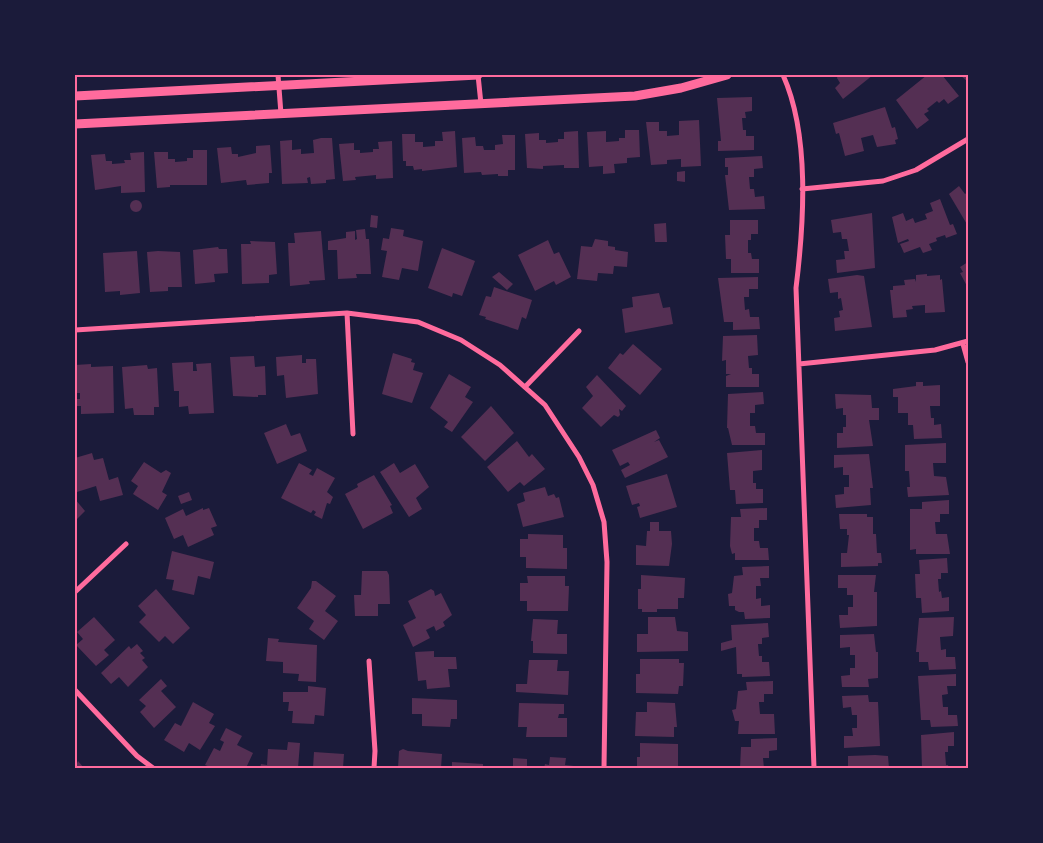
<svg xmlns="http://www.w3.org/2000/svg" width="1043" height="843" font-family="'Asap Condensed',sans-serif">
  <style>
    .building { fill: #542f53 }
    .lines { fill: none; stroke-linecap: round; stroke-linejoin: round }
    .minor { stroke: #ff6b9d; stroke-width: 5 }
    .tertiary { stroke: #ff6b9d; stroke-width: 9 }
    .neatline { fill: none; stroke: #ff6b9d; stroke-width: 2 }
  </style>
  <rect width="100%" height="100%" fill="#1b1b3a"/>
  <!-- building -->
  <path class="building" d="M838 75H873L843 99 835 88 840 83 837 78Z
    M927 75H942L959 96 948 104 944 99 939 103 937 101 927 109 929 111 924 114 929 120 917 129 896 100Z
    M960 75H968V82Z
    M752 97V111L745 112 746 118H742L743 130H746V136H754V150L718 151V141H721L717 98Z
    M885 107 892 128 895 127 898 139 895 140 896 144 877 147 873 135 861 138 864 151 845 156 839 133 836 134 833 123Z
    M699 120 701 166 681 167V159L667 160V164L651 165 646 122H659V131H667V136L679 135V121Z
    M625 130H639L640 157 627 158V163L614 164 615 173 603 174V166L589 167 587 132 606 131V142L619 141V138H625Z
    M455 131 457 167 422 171V169L414 170 413 166H406V161H403L402 134H415V142H423V147L435 146V141H443L442 132Z
    M578 131 579 168H564V165L543 166V169L527 168 525 134 539 133V140H546V143L558 142V139H564V132Z
    M502 135H515V170H508V176H498V174L482 175 481 172 464 173 462 138 475 137 476 146H483L484 150H495V145L503 144Z
    M321 138H332L335 179 326 180V183L311 184 310 177 307 178 308 183 282 184 280 141 292 140V150L301 149V154L314 153 313 140Z
    M392 141 393 178 376 179V175L355 177 356 180 343 181 339 144 354 143V150H360V153L373 152V149H379L378 142Z
    M270 145 272 173H269V183L247 185 246 180 221 183 217 148 231 147 232 154H238V157L256 153V146Z
    M193 150H207V185H170V187L157 188 154 152H168V159H175V162L187 161V158H193Z
    M144 152 145 192 121 193V186L95 190 91 155 105 154 106 161H112V164L125 163 124 160H131L130 153Z
    M762 156 763 168 754 169V177H749L750 189H754L755 197 764 196 765 209 729 210 725 175H728V167H725V158Z
    M685 171V182L677 181V172Z
    M959 186 965 194 968 192V226L949 194Z
    M940 199 950 225 953 224 957 234 946 238 945 235 936 238 937 241 929 244 932 250 923 253 920 247 904 253 900 244 909 241 908 239 898 243 892 217 903 213 906 221 913 218 915 223 927 219 925 214 933 211 930 203Z
    M130 206a6 6 0 1 1 12 0a6 6 0 1 1-12 0Z
    M872 213 875 268 837 273 836 260 845 259 844 251H849L847 239H842L841 232 833 233 831 220Z
    M371 215 378 216 377 228 370 227Z
    M730 220H758V234H751V240H748V253H751L752 259H759V273H731V259H726L725 235H730Z
    M666 223 667 242H655L654 224Z
    M391 228 404 230 403 236 423 241 418 271 402 268 399 280 382 277 387 251 381 250 383 238 389 239Z
    M365 229 366 239H369L371 274H356L357 278 338 279 337 250H328V241L346 238V232L355 231V240L357 239 356 230Z
    M321 231 325 280 309 281 310 284 290 286 288 243H295L294 233Z
    M595 239 608 241V246L615 247V250L628 252 627 267 614 266 613 274 598 273 597 281 577 279 581 246 592 247Z
    M548 240 554 254 559 252 571 277 556 285 554 281 535 291 518 255Z
    M250 241 275 242 277 274 269 275V283L242 284 241 244H251Z
    M218 247 219 249H227L228 273 214 274 215 282 195 284 193 250Z
    M442 248 475 261 462 296 453 293 452 297 428 288Z
    M137 251 140 293 120 295V291L105 292 103 253Z
    M158 251 180 252 182 287H168V291L150 292 147 252Z
    M968 262V288L960 273 963 272 960 267Z
    M499 272 513 284 507 290 492 277Z
    M927 274V276L940 275V280L942 279 945 312 925 313V305L912 306 913 309 906 310 907 317 893 318 890 290H893V286L905 285 904 280 915 279 916 282V275Z
    M857 275 864 276 872 327 835 331 834 318 840 317 839 311 843 310 841 298 838 299V292L830 293 828 279Z
    M758 277V289H749V297H744L745 310 749 309 750 317H759L760 329 733 330V322H724L718 278Z
    M494 287 532 300 526 319 522 317 518 330 485 319 486 317 479 315 486 296 491 297Z
    M659 293 663 308 670 307 673 324 625 333 622 309 633 307 632 297Z
    M757 335 758 355 748 356 749 368H752V374H759V387H726V376L731 374H726V360L722 361 723 336Z
    M633 344 662 369 640 395 608 368 620 353 623 355Z
    M393 353 412 359 411 362 415 363 413 370 423 373 412 403 382 394Z
    M302 355V363H306V359H316L318 394 286 398 284 375 277 376 276 357Z
    M254 356 255 367 265 366 266 395H258V397L233 396 230 357Z
    M193 362V371H197L196 364 211 363 214 413 189 414 188 406 179 407V391H174L172 363Z
    M91 364V367L113 366 114 413 81 414V406H75V399H80V393H75V365Z
    M147 365 148 369 157 368 159 407H154V415H134L133 408 125 409 122 367Z
    M449 374 471 387 465 397 473 402 452 432 444 427 448 422 430 408Z
    M597 375 626 406 622 411 619 409 620 415 618 417 614 415 601 427 582 408 593 396 586 387Z
    M916 382H923V386L940 385V406H930L931 418H934V425L941 424 942 438 914 439 913 425H908V413H898V397H893V389L916 386Z
    M763 392 764 404 755 405V413H750V426H755L756 433H765V445H732L728 428H727L728 394Z
    M835 394 871 395 872 408H879V420H869L873 446 837 448V433H843V427H846V415H843V408L836 409Z
    M491 406 514 433 485 461 461 437Z
    M286 424 291 436 300 433 307 451 277 464 264 433Z
    M656 430 660 438 654 442 659 440 668 457 625 478 621 470 630 465 628 462 620 466 612 450Z
    M517 441 529 457 532 454 545 469 524 486 520 482 508 492 487 467Z
    M946 443V463H933L934 476 946 477 949 495 908 497 907 487H910L909 471H905V445Z
    M762 450V470L753 471V483H756V489H763V503L736 504 735 490H730L727 453Z
    M92 453 94 460 103 458 109 480 118 477 123 495 100 501 96 486 77 492 75 483V458Z
    M869 454 873 488H870L871 505 836 508 835 495 844 494V487H849V475H843V467L834 468V455Z
    M144 462 161 473 166 470 171 473 162 492 167 495 158 510 133 494 138 486 131 481Z
    M299 463 312 470 309 474 313 476 317 468 335 478 327 492 333 497 330 504 327 503 322 519 314 515 316 512 313 510 311 513 281 498Z
    M394 463 400 473 415 464 429 487 416 498 422 509 409 517 380 472Z
    M667 474 677 507 640 518 637 507 640 506 639 503 632 505 626 486Z
    M374 475 392 505 390 506 393 513 363 529 345 494 358 487 357 484Z
    M545 487 548 496 554 494 556 498 559 497 564 517 523 527 517 504 525 501 523 493Z
    M189 492 192 500 181 504 178 496Z
    M75 499 85 511 75 521Z
    M949 500V514H940V522H935L936 534H947L950 554H916V549L910 550V509H922V502Z
    M203 508V510L209 508 217 526 211 528 214 535 188 547 183 535 174 539 165 518 183 509 186 516Z
    M767 508V520H759V528H754V541H759L760 548H768L769 560H735V553L732 554 730 546 731 517H741L740 509Z
    M839 514H867V517H873V534H876L877 553H881L882 563H878V566L841 567V553H847L849 535H847V529H840Z
    M650 522H659V531H671L672 544 669 566 636 565V545L646 546 647 531H650Z
    M528 534 563 535V548H567V569L526 568V557H520V539H528Z
    M172 551 214 562 210 579 198 576 194 595 172 590 174 580 166 579Z
    M947 558 948 573H941V579H938L939 592 941 591 942 598 949 597V611L922 613 921 598H916L915 574H920L919 560Z
    M769 566V578H760L761 586H756V599L761 598V606L770 605V618L745 619 744 612H739L735 610V606H729L728 594 732 593 734 576 743 575 742 567Z
    M362 571H387L389 575 390 604H378V616H355L354 595H361Z
    M641 575 685 578 684 598H678V609H657V612H642V609H638V589H641Z
    M838 575H876L874 592H877V626L840 628 839 615H848V607H853V595H847V588H838Z
    M527 576H565V586H569L568 611H527V601H520V583H528Z
    M312 581H316L336 596 325 611 338 621 324 640 309 629 314 621 297 608 311 588Z
    M156 589 190 628 173 644 165 636 159 642 139 622 146 615 138 606Z
    M431 589 434 591 435 596 441 593 452 615 443 622 445 626 436 631 434 626 426 630 430 638 413 647 403 625 416 618 408 601Z
    M94 617 115 640 104 650 109 655 96 666 76 645 83 639 77 632Z
    M648 617H675L677 631 688 632V651L637 652V634H648Z
    M954 617 953 636 940 637 941 650 946 649V657H955L956 669 929 670 928 662H919V652H916L919 618Z
    M533 619 558 620 557 634H567V654L533 653V641H531Z
    M768 623 769 637 762 638V644H758L759 656H762V662H769L770 676 742 677V674H737L736 647 721 651V643L732 640 731 625Z
    M874 634 876 652H878V678L868 679 869 687H842L841 676 850 675V668H855V655H850V647L840 648V635Z
    M268 638 279 639 278 642 317 645 316 682 298 681 299 674 283 673V662L266 661Z
    M137 644 143 651 140 653 145 658 142 660 148 667 128 687 119 677 111 684 101 673 129 646 131 649Z
    M434 651V657H456L457 669H448L450 687 427 689 426 680 418 681 415 652Z
    M640 659H679V663H684L683 686H679L678 694 636 693V674H640Z
    M529 660H558L557 671H569L568 695 516 692V684H527Z
    M956 674V686H947L948 694 942 695 943 707H948V715H957L958 726 931 727 930 720H921L918 676Z
    M161 679 167 686 161 691 176 707 154 728 140 712 146 706 139 700Z
    M773 681V694H764V702H759L760 714H774L775 734H738L739 721H735L732 710 736 709 738 691 747 690 746 682Z
    M308 686 326 688 324 716 315 715 314 724 292 723 293 711H288L289 702H283V692H308Z
    M868 695 869 702H878L880 746 844 748V736H853L852 728H857V715H852L851 707 843 708 842 696Z
    M412 698 457 700V719H451L450 727 422 726V714H412Z
    M193 702 214 714 209 723 215 726 200 750 189 743 184 752 164 740 175 723 181 726Z
    M647 702 675 703 677 727H674V737L635 736 636 712H647Z
    M519 703 564 704V714H559L558 718H567V737H526L527 727H518Z
    M226 728 242 736 237 745 253 753 246 768H212L205 765 214 748 220 751 224 742 220 740Z
    M954 732V746H948V752H945L946 765H948L949 768H922L921 735Z
    M777 738V750L769 751V758H763L764 768H740L741 747H751V739Z
    M288 742 300 743 298 768H260L261 764 267 765 268 749 287 750Z
    M640 743 678 744V768H637V757H640Z
    M403 749 408 751 442 754 441 768H398L399 751Z
    M314 752 344 754 343 768H313Z
    M875 755 888 756 889 768H848V756Z
    M550 757 566 758 565 765 574 766V768H544L545 764 549 765Z
    M513 758 527 759V768H513Z
    M78 761 84 768H75Z
    M452 762 483 764V768H452Z"/>
  <g class="lines">
    <!-- minor -->
    <path class="minor" d="M278 75 281 114
      M478 75 481 104
      M783 75C810 135 804 223 796 288L814 768
      M802 189 883 181 916 170 968 139
      M347 313 353 434
      M75 330 347 313 418 322 461 340 500 365 545 405 579 457 593 485 604 522 607 562 604 768
      M963 344 968 362
      M799 364 935 350 968 341
      M525 387 579 331
      M75 592 126 544
      M369 661 375 751 374 768
      M75 690 137 756 153 768"/>
    <!-- tertiary -->
    <path class="tertiary" d="M75 96 478 75
      M75 124 635 96 681 88 727 75"/>
  </g>
  <!-- border -->
  <rect width="1043" height="843" fill="none" stroke="#1b1b3a" stroke-width="152"/>
  <rect x="76" y="76" width="891" height="691" class="neatline"/>
</svg>
